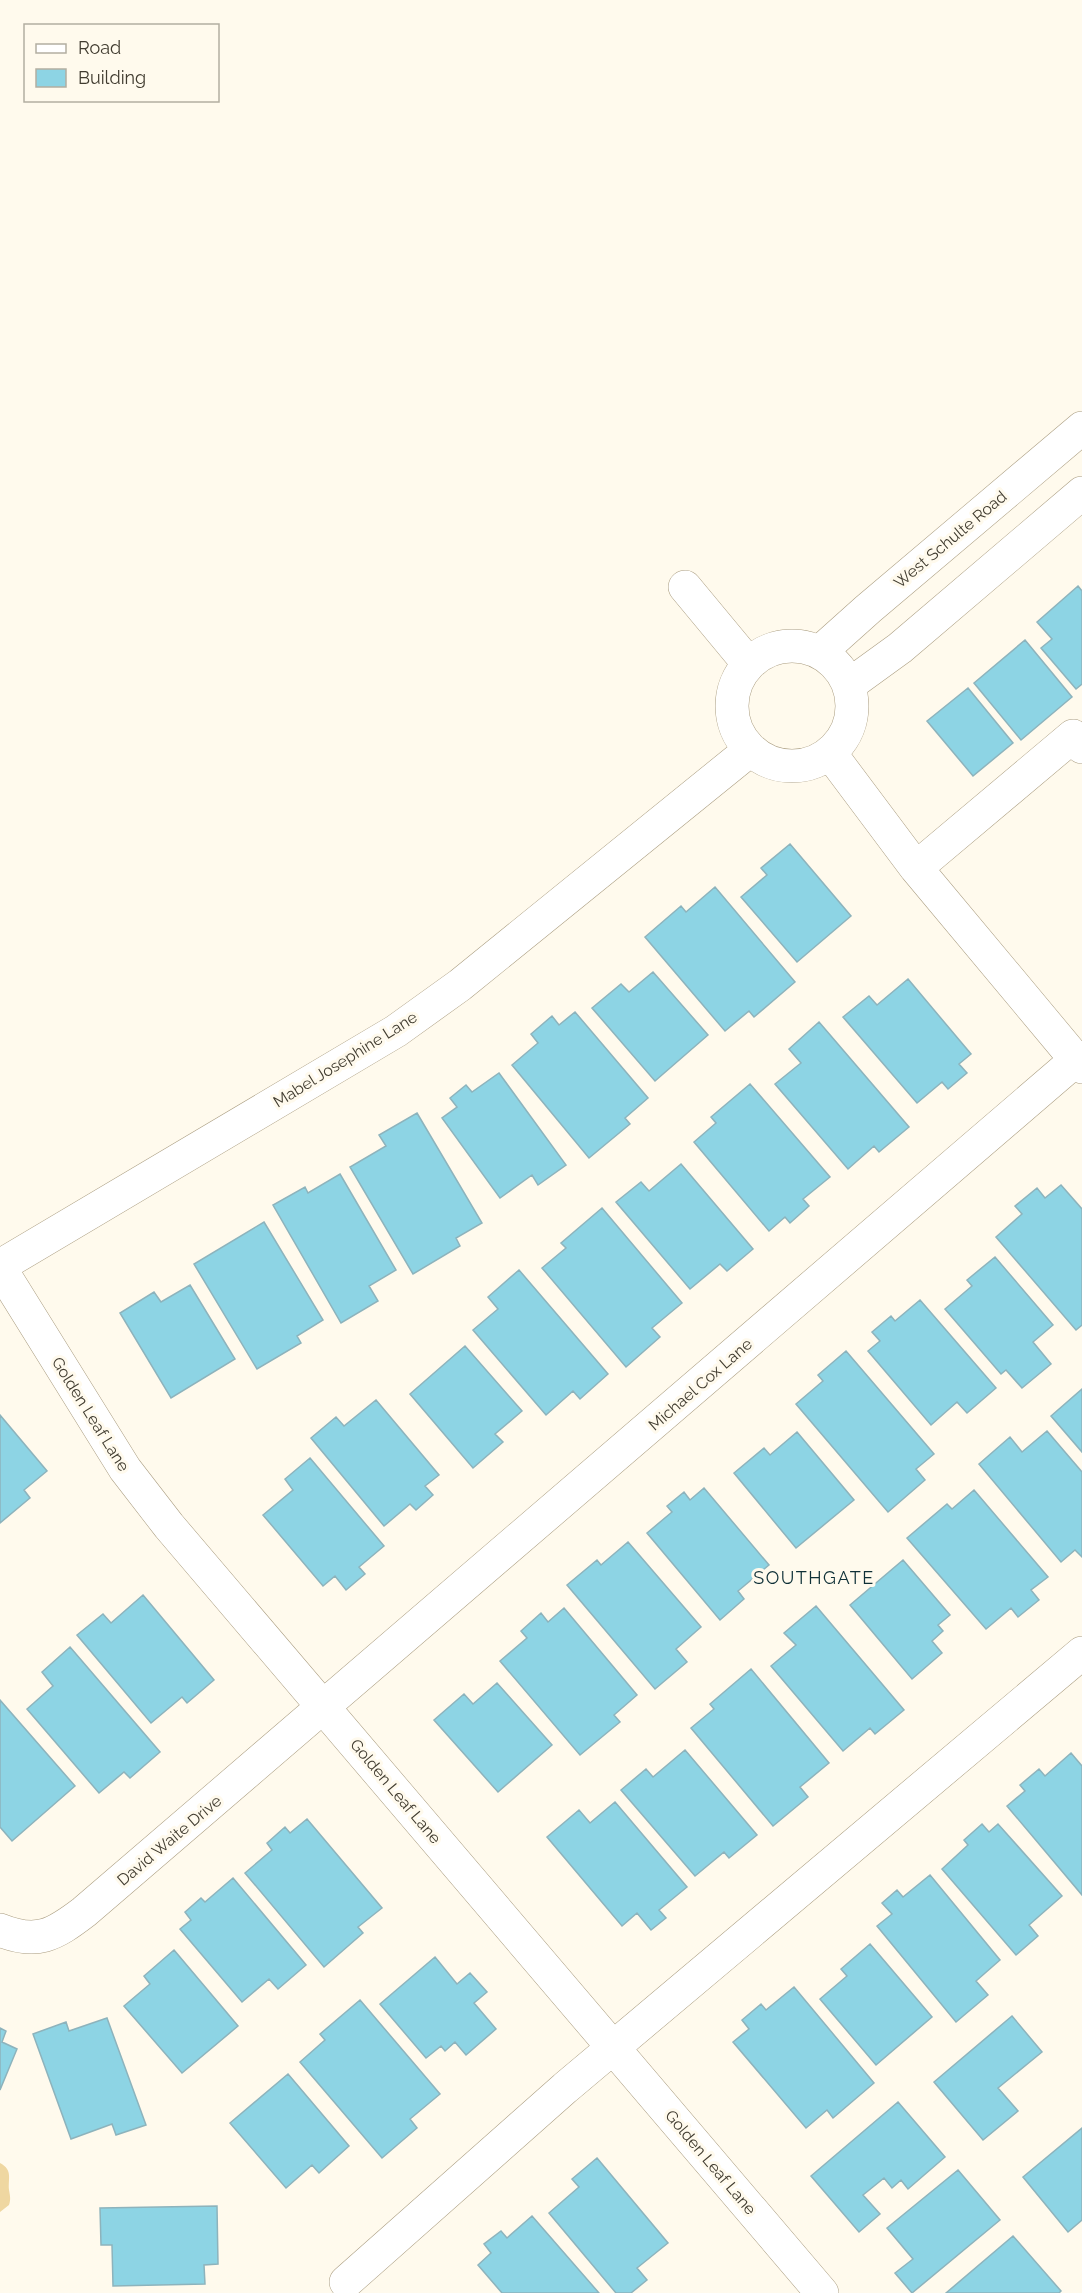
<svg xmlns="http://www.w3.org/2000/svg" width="1082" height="2293" font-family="Raleway,sans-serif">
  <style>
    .water { fill: #efd7a1 }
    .building { fill: #8dd4e4; stroke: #8db3bc; stroke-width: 1.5 }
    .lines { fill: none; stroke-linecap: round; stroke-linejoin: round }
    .street-casing { stroke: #ab9e82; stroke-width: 34 }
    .secondary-casing { stroke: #ab9e82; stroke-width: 34 }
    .street { stroke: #fff; stroke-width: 33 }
    .secondary { stroke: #fff; stroke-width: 33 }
    .labels { text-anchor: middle; stroke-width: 6; stroke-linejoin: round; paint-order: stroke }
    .street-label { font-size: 16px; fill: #413c30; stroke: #fffaed }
    .neighbourhood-label { font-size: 18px; letter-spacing: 1.5px; fill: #0f3037; stroke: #fffaed }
  </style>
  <rect width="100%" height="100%" fill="#fffaed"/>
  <!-- water -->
  <path class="water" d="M0 2163C13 2170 8 2178 9 2190 10 2196 11 2199 9 2205L0 2212Z"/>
  <!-- building -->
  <path class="building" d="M1078 586 1082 591V684L1076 689 1041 648 1052 639 1037 622Z
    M1025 640 1072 697 1021 740 974 683Z
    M968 688 1013 743 973 776 927 721Z
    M790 844 851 916 797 962 741 897 767 875 761 868Z
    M715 887 795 982 754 1017 749 1011 725 1031 645 937 681 906 686 912Z
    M653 972 708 1035 655 1081 592 1008 621 984 629 992Z
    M908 979 971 1054 959 1064 967 1073 948 1089 942 1082 917 1103 843 1017 869 996 877 1005Z
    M575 1012 648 1098 625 1118 630 1124 589 1158 512 1065 538 1043 531 1034 552 1016 559 1025Z
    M819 1022 909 1127 879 1152 874 1146 848 1169 775 1084 801 1063 789 1049Z
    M499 1073 566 1165 538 1185 532 1175 500 1198 442 1118 457 1107 450 1098 466 1085 472 1092Z
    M750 1084 830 1177 803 1199 809 1206 790 1223 785 1217 769 1231 694 1142 716 1123 711 1117Z
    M417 1113 482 1223 456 1238 460 1246 413 1274 350 1167 386 1146 379 1135Z
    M681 1164 753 1249 727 1271 720 1264 690 1289 616 1202 641 1182 649 1191Z
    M340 1174 396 1270 369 1286 378 1301 341 1323 273 1205 305 1187 308 1193Z
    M1061 1185 1082 1209V1325L1076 1330 996 1237 1022 1214 1015 1206 1037 1188 1045 1198Z
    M602 1208 682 1303 652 1328 660 1337 626 1367 542 1268 566 1248 561 1243Z
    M264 1222 323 1320 297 1336 301 1343 257 1369 194 1264Z
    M995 1257 1053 1325 1033 1342 1051 1364 1022 1388 1006 1370 1001 1374 945 1309 972 1286 967 1280Z
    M519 1270 608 1374 580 1399 573 1391 546 1415 473 1330 498 1309 488 1297Z
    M190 1285 235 1359 171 1398 120 1313 154 1292 161 1302Z
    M920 1300 996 1388 967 1413 957 1402 931 1425 868 1351 880 1341 872 1332 891 1316 895 1321Z
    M465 1346 522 1411 495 1434 503 1442 473 1468 410 1394Z
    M846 1351 934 1454 916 1469 925 1480 888 1512 796 1404 823 1381 818 1375Z
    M1082 1389V1452L1051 1416Z
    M376 1400 439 1475 425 1486 433 1495 416 1510 410 1504 384 1526 311 1438 336 1417 344 1426Z
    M0 1415 47 1471 24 1490 30 1498 0 1523Z
    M1047 1431 1082 1472V1557L1075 1550 1061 1562 979 1464 1010 1437 1022 1452Z
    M797 1432 854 1500 796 1548 734 1473 764 1448 770 1455Z
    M310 1458 384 1546 359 1567 365 1574 346 1590 335 1576 323 1586 263 1515 293 1490 285 1479Z
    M704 1488 769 1565 738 1591 744 1599 720 1620 647 1533 672 1512 667 1506 684 1492 690 1500Z
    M974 1490 1048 1577 1031 1590 1039 1600 1018 1617 1011 1608 986 1629 907 1538 947 1504 952 1509Z
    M628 1542 701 1627 676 1649 687 1662 655 1689 567 1585 597 1560 601 1565Z
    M903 1560 950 1615 938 1625 943 1631 932 1641 942 1653 912 1679 850 1605Z
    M143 1595 214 1680 187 1703 182 1697 151 1723 77 1635 103 1614 111 1623Z
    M816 1606 904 1710 875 1734 870 1728 843 1751 771 1666 796 1645 784 1633Z
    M564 1608 637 1695 614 1715 620 1722 580 1755 500 1661 527 1638 521 1631 541 1613 548 1622Z
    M70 1647 160 1752 130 1778 124 1772 99 1793 27 1709 53 1686 42 1672Z
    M751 1669 829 1763 800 1787 808 1797 773 1826 691 1728 714 1709 710 1704Z
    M497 1683 552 1745 498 1792 434 1720 464 1694 473 1704Z
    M0 1700 75 1786 12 1841 0 1827Z
    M685 1750 757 1835 729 1858 724 1852 695 1876 621 1790 646 1769 653 1777Z
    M1071 1753 1082 1766V1895L1007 1806 1025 1791 1020 1785 1039 1769 1045 1776Z
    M615 1802 687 1887 659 1910 666 1918 651 1930 637 1913 622 1926 547 1837 579 1810 590 1823Z
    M307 1819 382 1908 358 1927 363 1933 324 1967 245 1873 272 1850 267 1843 285 1827 290 1833Z
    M982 1824 989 1832 998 1824 1062 1896 1029 1925 1038 1936 1016 1955 942 1869 968 1845 964 1840Z
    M930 1875 1000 1960 976 1981 988 1995 956 2022 877 1926 892 1914 882 1903 897 1890 903 1897Z
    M233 1878 306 1965 278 1989 269 1979 242 2002 180 1929 191 1920 185 1912 201 1898 205 1902Z
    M870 1944 932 2017 876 2065 820 1999 847 1976 841 1969Z
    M174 1950 238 2026 182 2073 124 2006 150 1984 144 1976Z
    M435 1957 457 1984 470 1973 487 1992 474 2003 496 2029 466 2055 455 2042 445 2051 441 2046 426 2058 380 2004Z
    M794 1987 874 2083 833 2118 827 2110 806 2128 733 2042 749 2029 742 2020 761 2004 766 2010Z
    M360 2000 440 2094 410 2119 417 2128 382 2158 300 2062 325 2040 320 2034Z
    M1012 2016 1042 2052 998 2088 1018 2111 983 2140 934 2082Z
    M107 2018 146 2125 116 2135 112 2124 71 2139 33 2034 66 2022 69 2031Z
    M0 2028 6 2031 2 2042 17 2049 0 2090Z
    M288 2074 349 2146 319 2173 312 2165 286 2188 230 2123Z
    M898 2102 945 2157 908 2189 901 2180 892 2188 884 2178 863 2195 880 2214 859 2232 811 2176Z
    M1082 2128V2220L1068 2232 1023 2177Z
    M597 2158 668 2243 637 2268 647 2280 631 2293H616L549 2213 579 2187 572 2179Z
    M958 2170 1000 2220 912 2293 895 2273 913 2259 887 2228Z
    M217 2206 218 2264 204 2265 205 2284 113 2286 112 2245H101L100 2208Z
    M532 2216 599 2293H502L478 2265 491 2253 484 2244 501 2231 507 2238Z
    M1013 2236 1061 2291 1059 2293H946Z"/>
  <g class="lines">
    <defs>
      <path id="street" d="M685 587 748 663
        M732 706a60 60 0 1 1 120 0a60 60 0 1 1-120 0Z
        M830 753 916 868 1082 1067
        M916 868 1073 736 1082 747
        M0 1266 396 1031 460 985 750 750
        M0 1268 125 1469 169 1526 822 2293
        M0 1930C37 1945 54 1935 84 1912L1076 1060
        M346 2282 565 2088 1082 1653"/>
      <path id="secondary" d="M820 652 868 609 1082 428
        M849 685 900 648 1082 493"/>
    </defs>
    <!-- street casing -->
    <use href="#street" class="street-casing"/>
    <!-- secondary casing -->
    <use href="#secondary" class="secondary-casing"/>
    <!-- street -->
    <use href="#street" class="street"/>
    <!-- secondary -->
    <use href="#secondary" class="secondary"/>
  </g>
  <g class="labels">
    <!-- street labels -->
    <g class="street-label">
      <text transform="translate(950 539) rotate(-40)" y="6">West Schulte Road</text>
      <text transform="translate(345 1059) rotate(-32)" y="6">Mabel Josephine Lane</text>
      <text transform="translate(700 1384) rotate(-41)" y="6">Michael Cox Lane</text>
      <text transform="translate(91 1414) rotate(58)" y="6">Golden Leaf Lane</text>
      <text transform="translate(396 1791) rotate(50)" y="6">Golden Leaf Lane</text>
      <text transform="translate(169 1840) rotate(-40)" y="6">David Waite Drive</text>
      <text transform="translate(711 2162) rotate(50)" y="6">Golden Leaf Lane</text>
    </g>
    <!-- neighbourhood labels -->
    <g class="neighbourhood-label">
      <text x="814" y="1584">SOUTHGATE</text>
    </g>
  </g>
  <!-- legend -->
  <rect x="24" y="24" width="195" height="78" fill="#fffaed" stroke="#b3aea1" stroke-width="1.5"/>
  <rect x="36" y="44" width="30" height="9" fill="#ffffff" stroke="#b3aea1" stroke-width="1.5"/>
  <text x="78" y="54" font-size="18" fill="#413c30">Road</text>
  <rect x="36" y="69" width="30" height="18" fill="#8dd4e4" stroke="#b3aea1" stroke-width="1.5"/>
  <text x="78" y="84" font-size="18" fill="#413c30">Building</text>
</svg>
